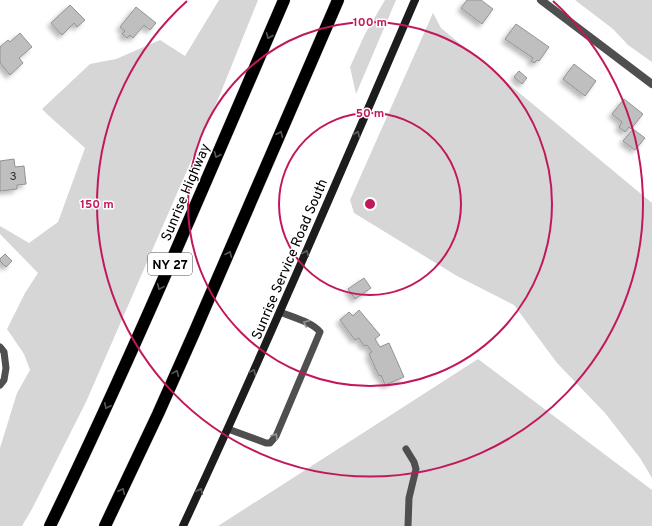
<svg xmlns="http://www.w3.org/2000/svg" width="652" height="526" font-family="Overpass,sans-serif">
  <style>
    .green { fill: #d6d6d6 }
    .building { fill: #bfbfbf; stroke: #939393; filter: url(#shadow) }
    .lines { fill: none; stroke-linecap: round; stroke-linejoin: round }
    .highway-casing { stroke: #dbdbdb; stroke-width: 13 }
    .lane { stroke: #4f4f4f; stroke-width: 7 }
    .street { stroke: #4f4f4f; stroke-width: 8 }
    .secondary { stroke: #1c1c1c; stroke-width: 8 }
    .highway { stroke: #000; stroke-width: 12 }
    .oneway { stroke: #595959 }
    .oneway2 { stroke: #606060 }
    .oneway3 { stroke: #959595 }
    .ring { fill: none; stroke: #c2185b; stroke-width: 2 }
    .labels { text-anchor: middle; stroke-width: 3; stroke-linejoin: round; paint-order: stroke }
    .number-label { font-size: 12px; fill: #303030 }
    .shield { fill: #fff; stroke: #4c4c4c; stroke-width: 1 }
    .shield-label { font-size: 13px; font-weight: bold; fill: #000 }
    .street-label { font-size: 14px; fill: #000; stroke: #fff }
    .centre { fill: #c2185b; stroke: #fff; stroke-width: 2 }
    .ring-label { font-size: 12px; text-anchor: middle; font-weight: bold; fill: #c2185b; stroke: #fff; stroke-width: 3; stroke-linejoin: round; paint-order: stroke }
  </style>
  <defs>
    <filter id="shadow"><feDropShadow dx="-3.5" dy="3.5" stdDeviation="2" flood-color="#0004"/></filter>
  </defs>
  <rect width="100%" height="100%" fill="#fff"/>
  <!-- green -->
  <path class="green" d="M219 0H258L219 97 86 402 32 509 22 526H0V448L17 393 30 370 24 354 7 329 25 293 38 273 0 234V226L29 243 58 222 85 148 48 115 42 109 90 64 116 59 160 40 185 56Z
    M385 0H396L356 94 350 67 365 34Z
    M575 0H652V62L628 45 613 29Z
    M433 13 441 28 652 203V478L640 458 605 413 557 363 514 305 457 276 354 213 350 200Z
    M478 359 652 490V526H218Z"/>
  <!-- building -->
  <path class="building" d="M467 0H481L493 9 482 24 461 8Z
    M70 5 85 20 77 27 74 23 62 35 51 23Z
    M136 7 156 23 150 30 144 25 133 38 130 35 127 38 122 34 125 31 120 27Z
    M516 24 549 47 539 61 537 60 534 63 531 61 533 58 505 39Z
    M20 33 32 47 19 58 23 63 10 75 0 63V47L8 40 10 42Z
    M574 64 596 81 585 96 563 79Z
    M519 71 527 78 522 84 514 77Z
    M624 99 643 114 631 129 629 127 625 132 619 127 622 122 612 114Z
    M633 129 645 138 635 150 623 141Z
    M14 159 15 167 24 166 26 184 17 185V189L0 191V161Z
    M5 254 12 261 6 267 0 261V259Z
    M364 278 371 288 355 299 348 289Z
    M359 310 380 335 375 339 380 347 389 343 404 377 385 385 381 375 379 376 369 354 372 352 367 345 364 346 359 338 355 340 340 320 349 312 353 316Z"/>
  <g class="lines">
    <defs>
      <path id="highway" d="M50 526C134 353 208 176 284 0
        M105 526 158 414 194 333 338 0"/>
    </defs>
    <!-- highway casing -->
    <use href="#highway" class="highway-casing"/>
    <!-- lane -->
    <path class="lane" d="M0 347 4 352 6 368 4 380 0 385
      M228 429 266 443H270L276 436 320 332C312 322 292 317 280 312
      M406 449 414 462 416 469 409 498 408 526"/>
    <!-- street -->
    <path class="street" d="M541 0 652 84"/>
    <!-- secondary -->
    <path class="secondary" d="M183 526C264 352 339 176 415 0"/>
    <!-- highway -->
    <use href="#highway" class="highway"/>
  </g>
  <!-- one-way arrows -->
  <defs><path id="oneway-chevron" d="M-2-3.5L2.5 0L-2 3.5" fill="none" stroke-width="1.6" stroke-linecap="round" stroke-linejoin="round"/></defs>
  <g class="oneway">
    <use href="#oneway-chevron" transform="translate(269 36) rotate(113)"/>
    <use href="#oneway-chevron" transform="translate(280 134) rotate(-67)"/>
    <use href="#oneway-chevron" transform="translate(217 155) rotate(113)"/>
    <use href="#oneway-chevron" transform="translate(229 254) rotate(-67)"/>
    <use href="#oneway-chevron" transform="translate(160 287) rotate(114)"/>
    <use href="#oneway-chevron" transform="translate(176 373) rotate(-66)"/>
    <use href="#oneway-chevron" transform="translate(107 406) rotate(115)"/>
    <use href="#oneway-chevron" transform="translate(122 491) rotate(-65)"/>
  </g>
  <g class="oneway2">
    <use href="#oneway-chevron" transform="translate(357 134) rotate(-67)"/>
    <use href="#oneway-chevron" transform="translate(306 253) rotate(-67)"/>
    <use href="#oneway-chevron" transform="translate(253 372) rotate(-66)"/>
    <use href="#oneway-chevron" transform="translate(200 491) rotate(-65)"/>
  </g>
  <g class="oneway3">
    <use href="#oneway-chevron" transform="translate(306 323) rotate(-155)"/>
    <use href="#oneway-chevron" transform="translate(275 436) rotate(-58)"/>
  </g>
  <!-- distance rings -->
  <g class="ring">
    <circle cx="370" cy="204" r="91"/>
    <circle cx="370" cy="204" r="182"/>
    <path d="M553 1A273 273 0 1 1 187 1"/>
  </g>
  <g class="labels">
    <!-- number labels -->
    <g class="number-label">
      <text x="13" y="180">3</text>
    </g>
    <!-- shield labels -->
    <rect class="shield" x="148" y="253" width="44" height="22" rx="3"/>
    <g class="shield-label">
      <text x="170" y="269">NY 27</text>
    </g>
    <!-- street labels -->
    <g class="street-label">
      <text transform="translate(185 192) rotate(-67)" y="5">Sunrise Highway</text>
      <text transform="translate(289 259) rotate(-67)" y="5">Sunrise Service Road South</text>
    </g>
  </g>
  <circle cx="370" cy="204" r="6" class="centre"/>
  <g class="ring-label">
    <text x="370" y="26">100 m</text>
    <text x="370" y="117">50 m</text>
    <text x="97" y="208">150 m</text>
  </g>
</svg>
